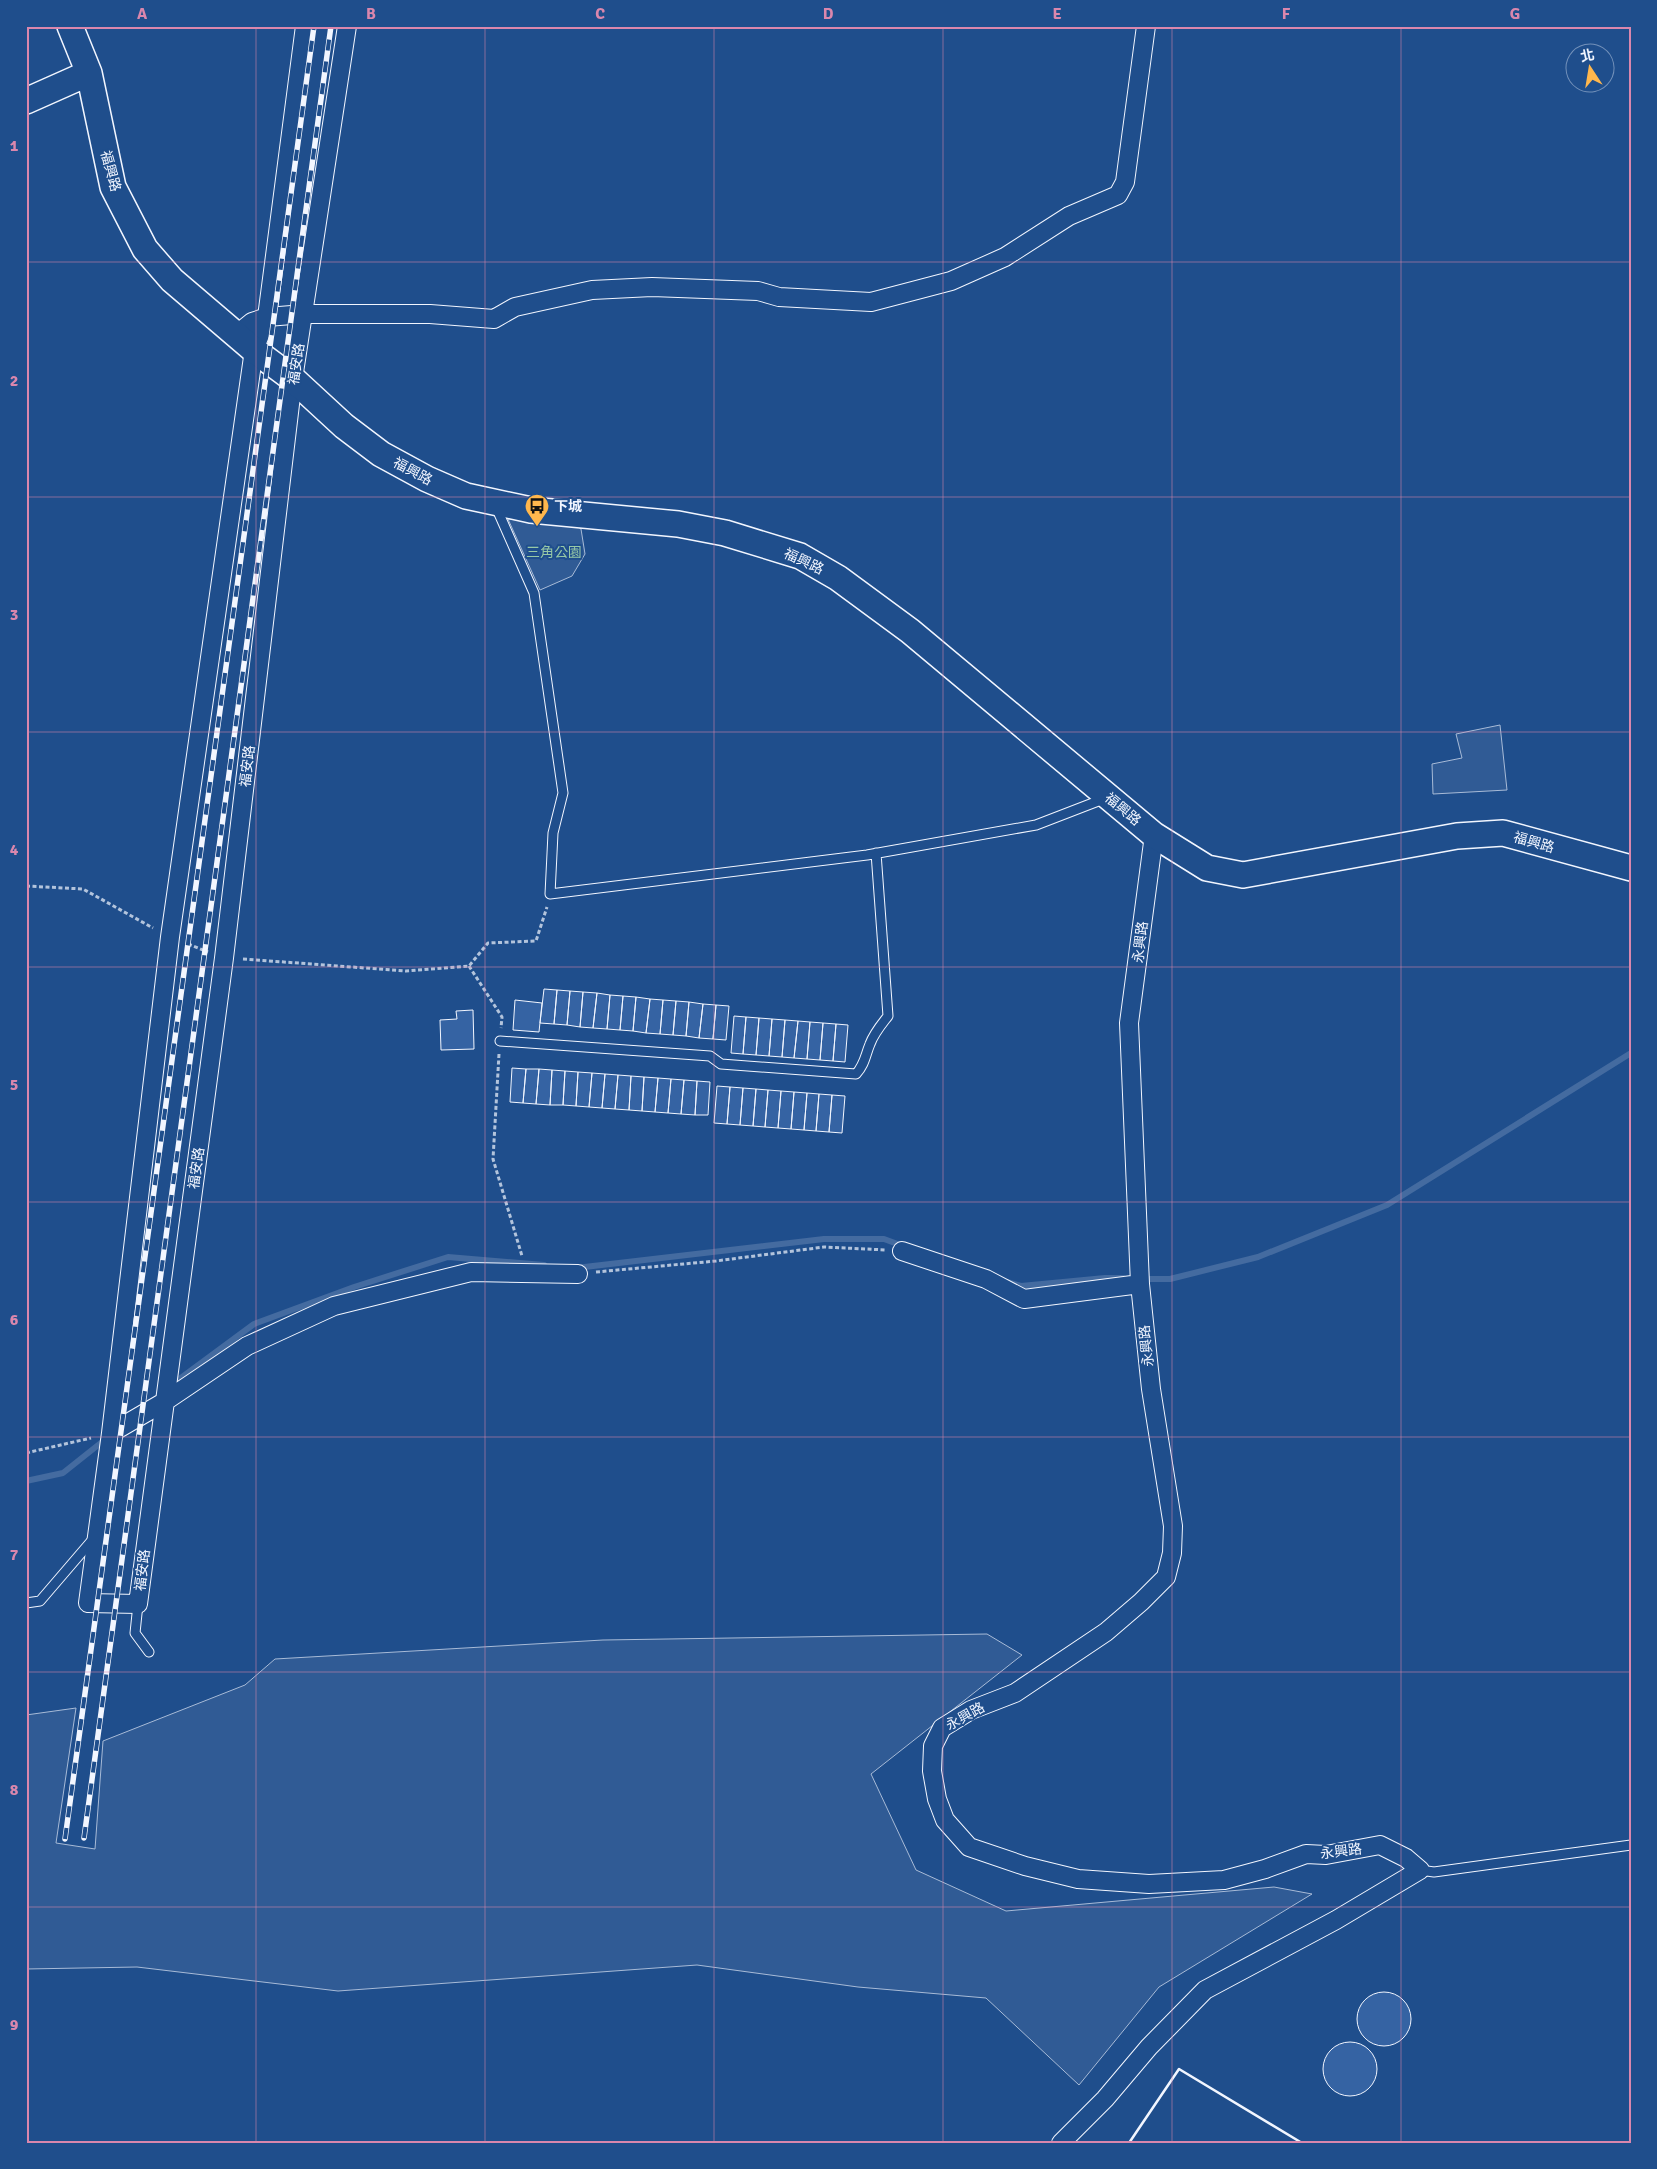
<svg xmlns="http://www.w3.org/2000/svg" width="1657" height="2169" font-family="Signika,'Noto Sans TC',sans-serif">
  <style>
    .built { fill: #305b95; stroke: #a8bbd7 }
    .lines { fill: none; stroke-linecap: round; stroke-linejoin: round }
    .stream { stroke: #446ba0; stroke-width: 6 }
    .building { fill: #3563a3; stroke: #f2f6ff }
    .lane-casing { stroke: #f2f6ff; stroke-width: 11 }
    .street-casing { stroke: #f2f6ff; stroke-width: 20 }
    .secondary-casing { stroke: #f2f6ff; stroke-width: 28 }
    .path { stroke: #b3c4dc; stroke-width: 3; stroke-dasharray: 4 2.5; stroke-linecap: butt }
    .lane { stroke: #1f4e8c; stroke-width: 9 }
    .street { stroke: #1f4e8c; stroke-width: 18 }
    .secondary { stroke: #1f4e8c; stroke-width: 25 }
    .rail-casing { stroke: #f2f6ff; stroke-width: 5.5 }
    .rail { stroke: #1f4e8c; stroke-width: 4; stroke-dasharray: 11; stroke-linecap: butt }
    .wall { stroke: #f2f6ff; stroke-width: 2.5 }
    .grid { fill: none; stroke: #da87ad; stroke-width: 1; stroke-opacity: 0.55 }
    .labels { text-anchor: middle; stroke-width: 4; stroke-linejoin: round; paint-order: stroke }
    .street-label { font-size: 14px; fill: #f2f6ff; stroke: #1f4e8c }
    .poi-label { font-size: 14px; font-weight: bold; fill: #f2f6ff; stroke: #1f4e8c; text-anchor: start }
    .park-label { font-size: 14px; fill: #97c8a6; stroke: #1f4e8c }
    .neatline { fill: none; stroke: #da87ad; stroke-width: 2 }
    .grid-label { font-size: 16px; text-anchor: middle; font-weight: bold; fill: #da87ad }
  </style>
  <rect width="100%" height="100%" fill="#1f4e8c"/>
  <!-- built -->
  <path class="built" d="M508 519 577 526 581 529 585 554 572 576 540 590Z
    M1500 725 1507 790 1433 794 1432 764 1462 758 1456 734Z
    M987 1634 1022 1655 871 1774 916 1870 1006 1911 1274 1887 1312 1894 1159 1987 1079 2085 986 1998 858 1987 697 1965 338 1991 137 1967 26 1969V1715L76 1708 56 1843 95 1849 103 1741 245 1685 275 1659 603 1640Z"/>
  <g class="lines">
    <!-- stream -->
    <path class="stream" d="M576 1268 824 1239H884L903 1246
      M1141 1279H1170L1258 1257 1387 1205 1631 1053
      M1007 1282 1021 1286 1105 1278H1123
      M170 1386 254 1324 354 1287 448 1257 544 1265
      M26 1481 63 1473 107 1438"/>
  </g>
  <!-- building -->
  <path class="building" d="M544 989 557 990 554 1024 540 1023Z
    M557 990 570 991 567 1025 554 1024Z
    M570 991 583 992 580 1027 567 1025Z
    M583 992 597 993 593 1028 580 1027Z
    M597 993 610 995 607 1029 593 1028Z
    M610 995 623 996 620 1030 607 1029Z
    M623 996 636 997 633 1031 620 1030Z
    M636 997 650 999 646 1033 633 1031Z
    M650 999 663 1000 660 1034 646 1033Z
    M515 1000 542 1003 539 1032 513 1030Z
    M663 1000 676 1001 673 1035 660 1034Z
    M676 1001 689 1002 686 1036 673 1035Z
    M689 1002 703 1004 699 1038 686 1036Z
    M703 1004 716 1005 713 1039 699 1038Z
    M716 1005 729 1006 726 1040 713 1039Z
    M473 1010 474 1049 441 1050 440 1020 457 1019 456 1011Z
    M734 1016 746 1017 743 1054 731 1053Z
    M746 1017 759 1018 756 1055 743 1054Z
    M759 1018 772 1019 769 1056 756 1055Z
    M772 1019 785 1020 782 1057 769 1056Z
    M785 1020 798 1021 794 1058 782 1057Z
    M798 1021 810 1022 807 1059 794 1058Z
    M810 1022 823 1023 820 1060 807 1059Z
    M823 1023 836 1024 833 1061 820 1060Z
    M836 1024 848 1025 845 1062 833 1061Z
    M512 1068 526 1069 523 1103 510 1102Z
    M526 1069H539L536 1104 523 1103Z
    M539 1069 552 1070 550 1105 536 1104Z
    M552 1070 565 1071 563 1105H550Z
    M565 1071 578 1072 576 1106 563 1105Z
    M578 1072 592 1073 589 1107 576 1106Z
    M592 1073 605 1074 602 1108 589 1107Z
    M605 1074 618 1075 615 1109 602 1108Z
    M618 1075 631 1076 629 1110 615 1109Z
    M631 1076 644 1077 642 1111 629 1110Z
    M644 1077 658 1078 655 1112 642 1111Z
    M658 1078 671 1079 668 1113 655 1112Z
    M671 1079 684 1080 681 1114 668 1113Z
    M684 1080 697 1081 695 1115 681 1114Z
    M697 1081 710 1082 708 1115H695Z
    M717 1086 730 1087 727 1124 714 1123Z
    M730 1087 743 1088 740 1125 727 1124Z
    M743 1088 756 1089 753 1126 740 1125Z
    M756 1089 768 1090 765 1127 753 1126Z
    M768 1090 781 1091 778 1128 765 1127Z
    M781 1091 794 1092 791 1129 778 1128Z
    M794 1092 807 1093 804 1130 791 1129Z
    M807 1093 819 1094 816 1131 804 1130Z
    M819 1094 832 1095 829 1132 816 1131Z
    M832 1095 845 1096 842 1133 829 1132Z
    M1357 2019a27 27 0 1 1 54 0a27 27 0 1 1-54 0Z
    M1323 2069a27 27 0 1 1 54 0a27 27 0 1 1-54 0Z"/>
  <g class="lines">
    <defs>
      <path id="lane" d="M496 507 534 593 563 793 553 833 550 894 867 855 1036 825 1106 798
        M500 1041 710 1056 721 1064 856 1074C865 1064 865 1056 870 1044 874 1033 881 1025 888 1016L876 853
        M26 1603 40 1601 94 1538
        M138 1604 135 1633 149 1652
        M1420 1870 1434 1872 1631 1845"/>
      <path id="street" d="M305 26 267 317 254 350 170 937 111 1433 88 1603 138 1604 224 958 293 379 347 26
        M236 335 252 322 267 317 304 314H430L494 319 515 307 592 290 652 287 758 291 779 297 871 302 951 281 1005 257 1069 216 1118 195 1125 182 1146 26
        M902 1251 986 1279 1024 1299 1140 1284
        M111 1433 164 1402 247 1346 334 1306 471 1272 578 1274
        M1061 2143 1105 2099 1149 2047 1205 1990 1336 1920 1420 1870 1406 1858 1380 1845 1326 1855 1306 1854 1265 1869 1224 1880 1149 1884 1078 1879 1025 1866 969 1847 945 1820 937 1799 932 1771 933 1746 942 1728 971 1710 1015 1693 1106 1632 1141 1602 1166 1577 1172 1553 1173 1526 1151 1389 1140 1284 1129 1023 1154 835"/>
      <path id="secondary" d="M70 26 89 73 113 187 145 249 172 280 254 350 293 379 344 426 381 454 427 479 466 496 531 510 678 524 725 533 800 556 838 578 910 631 1154 835 1207 868 1243 875 1457 836 1503 833 1631 868
        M26 101 89 73"/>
    </defs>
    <!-- lane casing -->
    <use href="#lane" class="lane-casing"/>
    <!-- street casing -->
    <use href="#street" class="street-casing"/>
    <!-- secondary casing -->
    <use href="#secondary" class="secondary-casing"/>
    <!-- path -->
    <path class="path" d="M26 886 83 889 153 928
      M188 944 208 952
      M243 959 406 971 469 966 488 943 536 941 547 907
      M469 966 502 1017 501 1028
      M499 1054 493 1159 522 1256
      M596 1272 716 1261 824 1247 886 1250
      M26 1453 91 1438"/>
    <!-- lane -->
    <use href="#lane" class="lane"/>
    <!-- street -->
    <use href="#street" class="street"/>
    <!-- secondary -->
    <use href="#secondary" class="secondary"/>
    <defs>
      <path id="rail" d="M84 1838 331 26
        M65 1839 314 26"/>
    </defs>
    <!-- rail casing -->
    <use href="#rail" class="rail-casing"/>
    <!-- rail -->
    <use href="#rail" class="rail"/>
    <!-- wall -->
    <path class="wall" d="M1129 2143 1179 2069 1302 2143"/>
  </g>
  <!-- grid -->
  <path class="grid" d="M256 26V2143M485 26V2143M714 26V2143M943 26V2143M1172 26V2143M1401 26V2143M26 262H1631M26 497H1631M26 732H1631M26 967H1631M26 1202H1631M26 1437H1631M26 1672H1631M26 1907H1631"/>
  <!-- icons -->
  <defs>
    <symbol id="bus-pin" viewBox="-11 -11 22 30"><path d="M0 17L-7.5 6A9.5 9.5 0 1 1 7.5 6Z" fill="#ffb74d" stroke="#1f4e8c"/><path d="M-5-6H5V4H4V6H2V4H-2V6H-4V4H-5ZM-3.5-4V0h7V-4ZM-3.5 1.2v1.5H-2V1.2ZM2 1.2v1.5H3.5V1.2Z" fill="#111"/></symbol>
  </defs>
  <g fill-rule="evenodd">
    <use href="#bus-pin" x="523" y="492" width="28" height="38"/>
  </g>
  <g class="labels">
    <!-- street labels -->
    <g class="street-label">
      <text transform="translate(111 171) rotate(75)" y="5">福興路</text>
      <text transform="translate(296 364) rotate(-81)" y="5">福安路</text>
      <text transform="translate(413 471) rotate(28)" y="5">福興路</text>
      <text transform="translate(804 561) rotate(25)" y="5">福興路</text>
      <text transform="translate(247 766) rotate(-83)" y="5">福安路</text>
      <text transform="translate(1123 809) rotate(40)" y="5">福興路</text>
      <text transform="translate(1534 842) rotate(16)" y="5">福興路</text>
      <text transform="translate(1140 942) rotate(-83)" y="5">永興路</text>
      <text transform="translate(196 1168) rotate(-82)" y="5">福安路</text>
      <text transform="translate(1146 1346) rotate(-96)" y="5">永興路</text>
      <text transform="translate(142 1570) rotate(-83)" y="5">福安路</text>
      <text transform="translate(965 1716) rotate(-29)" y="5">永興路</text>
      <text transform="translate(1341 1851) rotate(-7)" y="5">永興路</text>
    </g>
    <!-- poi labels -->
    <g class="poi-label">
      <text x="554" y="511">下城</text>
    </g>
    <!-- park labels -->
    <g class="park-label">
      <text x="554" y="557">三角公園</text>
    </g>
  </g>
  <!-- border -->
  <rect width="1657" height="2169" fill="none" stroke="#1f4e8c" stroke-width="55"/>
  <!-- north arrow -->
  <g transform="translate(1590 68) rotate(348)"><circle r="24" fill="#1f4e8c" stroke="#7391ba"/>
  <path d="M0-4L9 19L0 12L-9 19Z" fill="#ffb74d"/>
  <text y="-8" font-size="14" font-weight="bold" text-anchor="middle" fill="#f2f6ff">北</text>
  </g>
  <rect x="28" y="28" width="1602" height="2114" class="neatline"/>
  <g class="grid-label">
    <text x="142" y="19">A</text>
    <text x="371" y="19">B</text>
    <text x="600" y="19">C</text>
    <text x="828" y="19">D</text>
    <text x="1057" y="19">E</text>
    <text x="1286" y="19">F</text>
    <text x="1515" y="19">G</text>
    <text x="14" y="151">1</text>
    <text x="14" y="386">2</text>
    <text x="14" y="620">3</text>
    <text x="14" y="855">4</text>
    <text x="14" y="1090">5</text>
    <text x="14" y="1325">6</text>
    <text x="14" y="1560">7</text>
    <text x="14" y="1795">8</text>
    <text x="14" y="2030">9</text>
  </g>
</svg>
